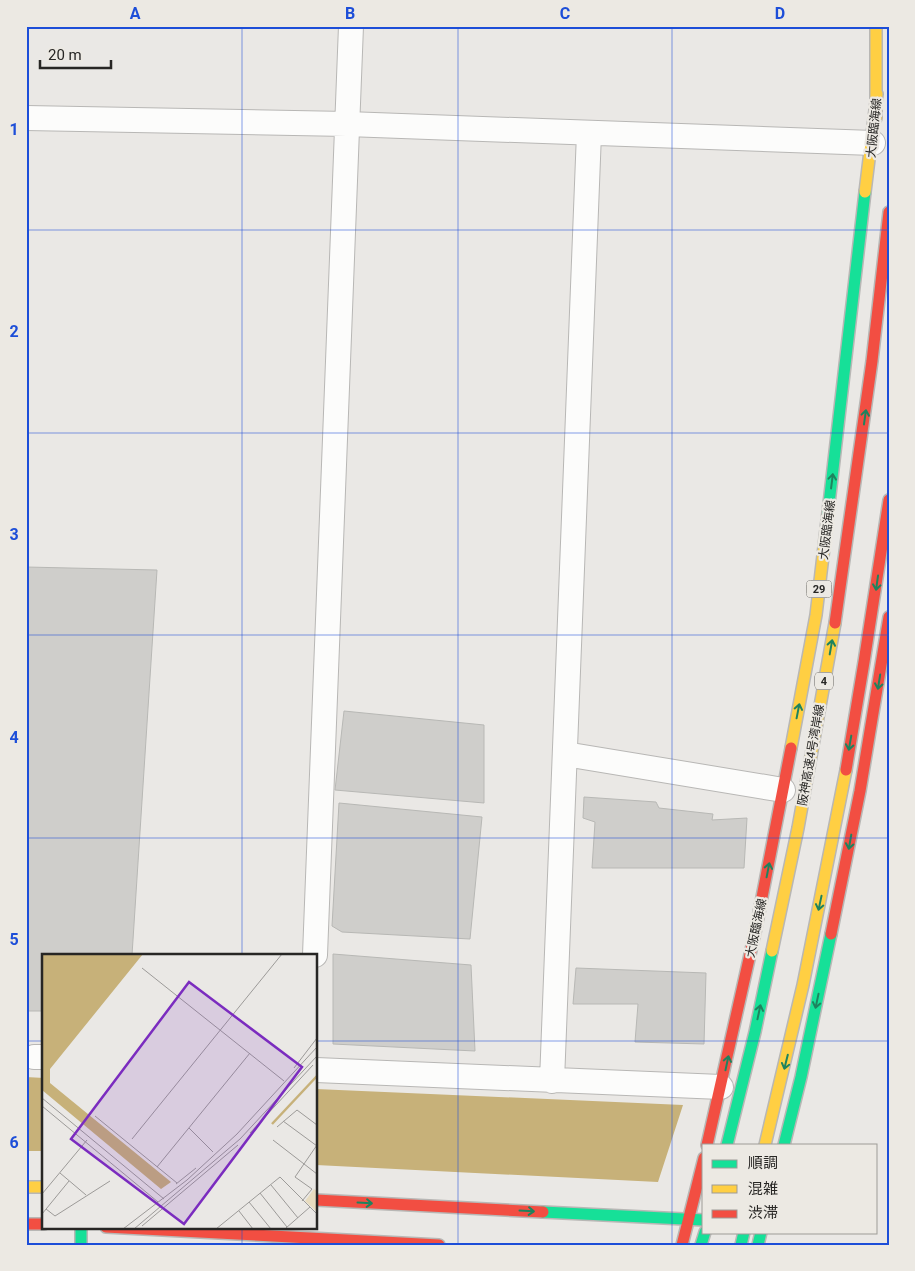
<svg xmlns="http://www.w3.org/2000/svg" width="915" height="1271" font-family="Roboto,'Noto Sans JP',sans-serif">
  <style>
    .water { fill: #c7b179 }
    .building { fill: #cfcecb; stroke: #b8b8b5 }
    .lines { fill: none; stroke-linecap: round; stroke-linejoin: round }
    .street-casing { stroke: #b8b7b5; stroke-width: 26 }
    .fast-casing { stroke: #b8b7b5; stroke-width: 14 }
    .slow-casing { stroke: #b8b7b5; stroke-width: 14 }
    .jam-casing { stroke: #b8b7b5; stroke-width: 14 }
    .street { stroke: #fcfcfb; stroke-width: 24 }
    .fast { stroke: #16e098; stroke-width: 11 }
    .slow { stroke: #ffcf43; stroke-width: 11 }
    .jam { stroke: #f24e42; stroke-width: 11 }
    .oneway { stroke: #1e835e }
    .grid { fill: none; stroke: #1d4ed8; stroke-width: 1; stroke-opacity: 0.55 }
    .labels { text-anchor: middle; stroke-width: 4.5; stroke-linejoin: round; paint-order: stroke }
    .shield { fill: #ece9e3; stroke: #62605d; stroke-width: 1 }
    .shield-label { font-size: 11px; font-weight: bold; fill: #272624 }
    .street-label { font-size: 12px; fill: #272624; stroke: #ece9e3 }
    .inset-river { fill: none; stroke: #c7b179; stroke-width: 2.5 }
    .inset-road { fill: none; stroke: #9c9a98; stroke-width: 1 }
    .view { fill: #7b2cbf; fill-opacity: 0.15; stroke: #7b2cbf; stroke-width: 2.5 }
    .inset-edge { fill: none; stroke: #272624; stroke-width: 2.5 }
    .neatline { fill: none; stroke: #1d4ed8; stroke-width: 2 }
    .grid-label { font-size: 16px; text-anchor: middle; font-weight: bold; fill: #1d4ed8 }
  </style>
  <rect width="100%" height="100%" fill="#eae8e5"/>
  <!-- water -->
  <path class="water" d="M26 1077 44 1078V1151H26Z
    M316 1089 683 1105 658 1182 316 1165Z"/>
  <!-- building -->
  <path class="building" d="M26 567 157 570 132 955H44V1011H26Z
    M344 711 484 725V803L335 790Z
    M584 797 656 802 659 808 713 814 712 820 747 818 744 868H592L595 822 583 818Z
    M339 803 482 817 470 939 342 932 332 926Z
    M333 954 471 965 475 1051 333 1044Z
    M576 968 706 973 704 1044 635 1042 638 1004H573Z"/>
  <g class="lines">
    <defs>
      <path id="street" d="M26 118 347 124 873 143
        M565 754 783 790
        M315 955 351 26
        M34 1057H44
        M316 1070 721 1087
        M552 1081 589 133"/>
      <path id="fast" d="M824 547 865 192
        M727 1145 755 1032 772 951
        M784 1145 801 1077 831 934
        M543 1212 704 1220
        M81 1227V1245
        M701 1245 705 1232
        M741 1245 744 1232
        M758 1245 761 1232"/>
      <path id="slow" d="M876 26V118
        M865 192 877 94
        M791 748 816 615 824 547
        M772 951 798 828 835 623
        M765 1145 803 985 846 770
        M26 1187H44"/>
      <path id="jam" d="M835 623 872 361 889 212
        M846 770 864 662 889 500
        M831 934 860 791 889 617
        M707 1145 756 928 791 748
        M316 1200 543 1212
        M26 1224H44
        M106 1227 439 1245
        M682 1245 704 1158"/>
    </defs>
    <!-- street casing -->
    <use href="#street" class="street-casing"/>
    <!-- fast casing -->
    <use href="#fast" class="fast-casing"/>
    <!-- slow casing -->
    <use href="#slow" class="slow-casing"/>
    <!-- jam casing -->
    <use href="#jam" class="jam-casing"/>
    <!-- street -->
    <use href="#street" class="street"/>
    <!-- fast -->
    <use href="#fast" class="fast"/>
    <!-- slow -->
    <use href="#slow" class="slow"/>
    <!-- jam -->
    <use href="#jam" class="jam"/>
  </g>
  <!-- one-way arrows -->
  <defs><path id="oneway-shaft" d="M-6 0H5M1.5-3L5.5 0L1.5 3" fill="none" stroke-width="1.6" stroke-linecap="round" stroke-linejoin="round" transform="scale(1.25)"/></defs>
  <g class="oneway">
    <use href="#oneway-shaft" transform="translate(865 417) rotate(-82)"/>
    <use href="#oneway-shaft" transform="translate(832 481) rotate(-83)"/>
    <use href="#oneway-shaft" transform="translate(877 583) rotate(98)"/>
    <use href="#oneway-shaft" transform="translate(831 647) rotate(-80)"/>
    <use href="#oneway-shaft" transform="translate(879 682) rotate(99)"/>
    <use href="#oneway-shaft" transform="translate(798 711) rotate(-79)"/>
    <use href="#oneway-shaft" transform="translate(850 743) rotate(100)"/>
    <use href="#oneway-shaft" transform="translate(850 842) rotate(100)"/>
    <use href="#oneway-shaft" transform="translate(768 870) rotate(-79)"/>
    <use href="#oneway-shaft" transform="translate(820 903) rotate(102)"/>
    <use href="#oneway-shaft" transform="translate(817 1001) rotate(102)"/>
    <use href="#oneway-shaft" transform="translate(759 1012) rotate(-78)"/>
    <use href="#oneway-shaft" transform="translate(786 1062) rotate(104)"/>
    <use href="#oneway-shaft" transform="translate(727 1063) rotate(-78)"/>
    <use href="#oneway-shaft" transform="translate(365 1203) rotate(3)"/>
    <use href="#oneway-shaft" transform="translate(527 1211) rotate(3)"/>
  </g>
  <!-- grid -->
  <path class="grid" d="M242 26V955M458 26V1245M672 26V1245M26 230H889M26 433H889M26 635H889M26 838H889M26 1041H44M316 1041H889M242 1227V1245"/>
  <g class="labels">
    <!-- shield labels -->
    <g class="shield">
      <rect x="806.5" y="580.5" width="25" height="17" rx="4"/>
      <rect x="815" y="672.5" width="18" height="17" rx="4"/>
    </g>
    <g class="shield-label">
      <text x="819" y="593">29</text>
      <text x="824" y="685">4</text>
    </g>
    <!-- street labels -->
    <g class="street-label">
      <text transform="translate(874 128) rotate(-84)" y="4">大阪臨海線</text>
      <text transform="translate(827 530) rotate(-83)" y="4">大阪臨海線</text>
      <text transform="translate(811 755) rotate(-80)" y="4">阪神高速4号湾岸線</text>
      <text transform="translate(756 928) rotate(-78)" y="4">大阪臨海線</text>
    </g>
  </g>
  <!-- overview -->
  <g transform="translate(42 954)">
    <rect width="275" height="275" fill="#eae8e5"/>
    <path d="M272 235 275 237V258L263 247Z" fill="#e8dcbf"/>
    <path d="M0 0H101L8 115V129L129 228 119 235 0 136Z" fill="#c7b179"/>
    <path class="inset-river" d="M230 170 275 122"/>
    <path class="inset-road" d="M100 14 242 127M252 114 275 84M0 144 122 245M0 152 116 248M53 162 135 229M241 167 275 192M235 173 255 156 275 171M147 174 171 198M208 179 271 111M90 185 240 0M231 186 275 220M115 213 208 99M18 219 44 241M134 230 154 214M229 231 256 264M218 239 245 273M0 240 45 186M260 247 270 235 253 223 275 191M207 248 229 275M4 255 13 262 68 227M197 257 211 275M0 260 27 227M100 272 196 191M244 274 268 253M81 275 145 226 195 180 275 93M92 275 198 185 275 102M174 275 238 223 275 260"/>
    <path class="view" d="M147 28 260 113 142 270 29 185Z"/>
    <rect width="275" height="275" class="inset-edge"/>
  </g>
  <!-- border -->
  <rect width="915" height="1271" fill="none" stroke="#ece9e3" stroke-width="55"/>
  <!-- legend -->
  <rect x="702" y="1144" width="175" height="90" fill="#ece9e3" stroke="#9d9b97"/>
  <rect x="712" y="1160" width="25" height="8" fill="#16e098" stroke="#9d9b97"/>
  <text x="748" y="1168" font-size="15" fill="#272624">順調</text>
  <rect x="712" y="1185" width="25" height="8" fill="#ffcf43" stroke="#9d9b97"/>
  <text x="748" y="1194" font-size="15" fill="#272624">混雑</text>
  <rect x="712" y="1210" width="25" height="8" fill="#f24e42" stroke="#9d9b97"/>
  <text x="748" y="1218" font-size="15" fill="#272624">渋滞</text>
  <!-- scale -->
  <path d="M40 60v8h71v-8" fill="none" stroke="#272624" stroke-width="2.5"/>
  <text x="48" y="60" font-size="15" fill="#272624" stroke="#ece9e3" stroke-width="4" paint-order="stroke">20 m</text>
  <rect x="28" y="28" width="860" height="1216" class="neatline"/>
  <g class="grid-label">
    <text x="135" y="19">A</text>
    <text x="350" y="19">B</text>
    <text x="565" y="19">C</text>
    <text x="780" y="19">D</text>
    <text x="14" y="135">1</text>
    <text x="14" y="337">2</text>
    <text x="14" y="540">3</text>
    <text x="14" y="743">4</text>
    <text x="14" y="945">5</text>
    <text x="14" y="1148">6</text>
  </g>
</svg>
